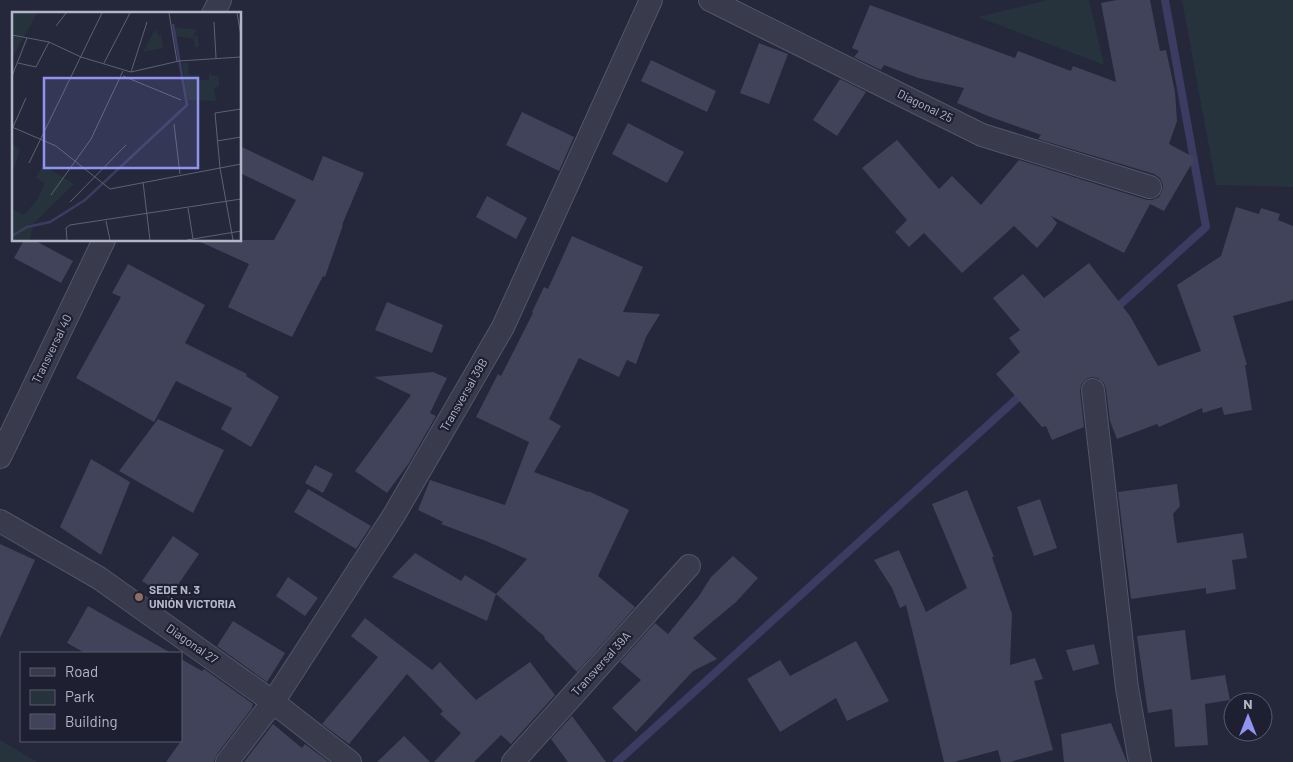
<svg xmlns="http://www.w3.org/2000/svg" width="1293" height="762" font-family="Barlow,sans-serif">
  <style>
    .green { fill: #27333c }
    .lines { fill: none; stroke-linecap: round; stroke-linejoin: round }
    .stream { stroke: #3a3d61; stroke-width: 8 }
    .building { fill: #41435b }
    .street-casing { stroke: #545566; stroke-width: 24 }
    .street { stroke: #393a4b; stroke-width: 22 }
    .education-dot { fill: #8d6e63; stroke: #1e1f30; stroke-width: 2 }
    .labels { text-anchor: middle; stroke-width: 4.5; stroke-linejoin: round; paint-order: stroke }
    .street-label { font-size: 12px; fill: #b4b5c7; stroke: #1e1f30 }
    .poi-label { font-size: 12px; font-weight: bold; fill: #b4b5c7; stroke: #1e1f30; text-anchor: start }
    .inset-river { fill: none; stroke: #3a3d61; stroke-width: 2.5 }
    .inset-road { fill: none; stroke: #5e6073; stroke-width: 1 }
    .view { fill: #9094f0; fill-opacity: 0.15; stroke: #9094f0; stroke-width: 2.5 }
    .inset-edge { fill: none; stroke: #b4b5c7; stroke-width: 2.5 }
  </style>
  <rect width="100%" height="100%" fill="#25273b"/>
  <!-- green -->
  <path class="green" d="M1048 0H1089L1104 65 978 17Z
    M1182 0H1293V187L1216 185Z
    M0 740 37 762H0Z"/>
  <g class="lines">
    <!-- stream -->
    <path class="stream" d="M1113 311 1206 227 1165 0
      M617 762 1023 393"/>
  </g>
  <!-- building -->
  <path class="building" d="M1117 0H1150L1160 51 1166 50 1175 92 1177 121 1169 144 1195 158 1164 211 1150 204 1124 253 1051 216 1057 223 1052 231 1037 248 1014 226 962 273 924 233 909 247 895 232 907 220 862 168 897 140 939 189 952 176 981 205 1019 160 1147 200H1152L1159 197 1162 191 1163 185 1160 178 1154 174 1038 139 1041 135 988 116 957 103 964 88 918 78 884 65 881 70 854 57 859 51 852 48 870 5 1015 58 1018 51 1071 71 1073 66 1116 82 1101 3Z
    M759 43 788 54 769 104 740 93Z
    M651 60 716 91 707 112 641 81Z
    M840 79 866 92 837 136 813 120Z
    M522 112 574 137 559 171 506 145Z
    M628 123 684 152 667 183 612 154Z
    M240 146 313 181 323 156 364 173 342 225H343L325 277 323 276 292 337 228 307 249 264 196 240H274L296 200 240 173Z
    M487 196 527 218 516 239 476 217Z
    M1236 207 1259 214 1261 208 1280 214 1278 220 1293 226V300L1233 316 1247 365H1245L1252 410 1224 415 1222 407 1203 413 1202 408 1159 427 1157 424 1117 439 1110 421 1106 389 1104 383 1098 378 1091 377 1085 380 1081 385 1080 391 1084 427 1052 440 1046 426 1042 427 996 374 1020 352 1009 338 1020 330 993 298 1023 274 1044 298 1089 263 1130 316 1158 366 1201 351 1177 285 1221 256Z
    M572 236 643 267 623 312 660 314 646 337 636 364 627 360 619 377 579 358 549 419 561 426 534 472 588 492V491L629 510 598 576 635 607 577 672 544 638 545 637 496 594 527 559 486 541 441 524 443 522 418 510 430 480 505 505 529 442 476 417 498 374 501 376 533 313 532 312 544 287 548 289Z
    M24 240H34L73 261 61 283 14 258Z
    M128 264 205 305 185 343 247 374 246 376 279 397 251 447 221 429 232 408 176 381 154 422 76 378 121 297 112 293Z
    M387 302 443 325 432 353 375 330Z
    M433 372 447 378 430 413 436 416 409 463 387 493 355 471 411 395 374 377Z
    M158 419 224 450 193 513 119 471Z
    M91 459 130 482 101 555 60 527Z
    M315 465 333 474 323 493 305 483Z
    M1177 484 1180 506 1173 514 1177 543 1243 533 1247 558 1232 560 1236 589 1206 594V588L1131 599 1118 492Z
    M308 489 371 526 356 549 294 512Z
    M967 490 994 557H992L1012 614 1010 665 1035 658 1043 679 1034 681 1053 750 1010 762H1001L998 750 954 762H944L906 605 900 608 892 588 874 560 899 550 926 612 967 588 932 504Z
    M1040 499 1057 548 1034 556 1017 507Z
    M173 536 199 554 169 598 142 581Z
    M0 544 35 560 0 638Z
    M415 553 461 581 465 575 496 594 487 621 392 577Z
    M733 556 758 578 736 602 693 638 717 659 693 671 636 732 612 708 641 680 620 662 655 623 668 634 699 596 711 577Z
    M288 577 318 598 305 616 276 596Z
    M88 606 171 653H85L67 643Z
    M365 618 432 670 440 662 476 700 530 662 555 695 511 744 501 735 474 762H434L461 733 440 714 443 711 407 674 349 744 322 724 378 657 351 636Z
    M233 621 285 653 267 682 217 646Z
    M1185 630 1191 680 1225 675 1230 700 1205 704 1208 745 1175 747 1172 709 1148 713 1137 636Z
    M856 641 889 701 847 721 836 698 780 732 747 679 780 660 790 676Z
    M1094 644 1099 664 1073 671 1066 650Z
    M181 659 202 671 204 669 253 704 252 708 217 754 214 762H166L181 741Z
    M572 716 592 743 606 762H568L551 739Z
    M1111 723 1127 762H1064L1061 734Z
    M273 724 302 748 305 744 329 762H244Z
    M404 736 430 762H377Z"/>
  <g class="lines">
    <defs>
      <path id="street" d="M710 0 982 135 1150 187
        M213 14 220 0
        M1093 390 1127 688 1140 762
        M0 457 104 240
        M0 521 99 578 273 702 350 762
        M227 762 273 702 394 515 503 327 651 0
        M513 762 689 566"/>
    </defs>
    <!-- street casing -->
    <use href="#street" class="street-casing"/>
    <!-- street -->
    <use href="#street" class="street"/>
  </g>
  <!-- markers -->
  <circle class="education-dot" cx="139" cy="597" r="5"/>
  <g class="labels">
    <!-- street labels -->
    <g class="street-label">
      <text transform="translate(925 106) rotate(26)" y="4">Diagonal 25</text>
      <text transform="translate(52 349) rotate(-64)" y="4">Transversal 40</text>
      <text transform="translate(464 395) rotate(-60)" y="4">Transversal 39B</text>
      <text transform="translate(192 644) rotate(35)" y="4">Diagonal 27</text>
      <text transform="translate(601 664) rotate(-48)" y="4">Transversal 39A</text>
    </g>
    <!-- poi labels -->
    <g class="poi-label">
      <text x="149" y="594">SEDE N. 3<tspan x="149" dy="14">UNIÓN VICTORIA</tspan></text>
    </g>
  </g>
  <!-- overview -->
  <g transform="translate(12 12)">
    <rect width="229" height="229" fill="#25273b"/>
    <path d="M0 1H25L0 46ZM162 15 185 18 182 22V26L185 22 187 35H183L182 27 164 24ZM144 16 146 24 149 23 151 36 131 40ZM176 50 177 63H187V68H197V62L207 65V75L202 76 204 89 176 88 170 51ZM0 131 8 138 0 163ZM31 153 62 172 21 212 18 228H0V197L12 203 25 188 33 171 24 166Z" fill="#27333c"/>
    <path class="inset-river" d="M0 224 15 215 38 210 73 188 175 93 161 12"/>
    <path class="inset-road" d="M157 1 165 49M225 1 229 24M202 10 204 46M44 14 54 1M0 23 37 30 69 45 119 60 167 49 229 45M6 51 24 55 37 30M92 51 118 1M119 60 135 10M0 64 15 26M111 64 169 88M162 112 168 162M0 115 44 134 98 177 229 152M1 115 14 86M205 129 229 125M17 151 90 1M131 170 138 228M39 183 79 127 111 59M58 190 114 133M176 196 181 227M94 209 98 228M55 228 54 216 58 213 229 187M175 228 229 219M221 228 208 156 203 101 229 97"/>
    <path class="view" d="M32 66H186V156H32Z"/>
    <rect width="229" height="229" class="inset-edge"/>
  </g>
  <!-- legend -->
  <rect x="20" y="652" width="162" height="90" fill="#1e1f30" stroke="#5a5b6c"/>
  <rect x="30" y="668" width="25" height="8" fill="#393a4b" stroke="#5a5b6c"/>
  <text x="65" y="677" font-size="15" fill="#b4b5c7">Road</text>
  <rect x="30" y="690" width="25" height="15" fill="#27333c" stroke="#5a5b6c"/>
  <text x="65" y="702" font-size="15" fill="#b4b5c7">Park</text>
  <rect x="30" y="714" width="25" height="15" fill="#41435b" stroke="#5a5b6c"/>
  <text x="65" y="727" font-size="15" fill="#b4b5c7">Building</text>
  <!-- north arrow -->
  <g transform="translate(1248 717)"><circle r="24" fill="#1e1f30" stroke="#5a5b6c"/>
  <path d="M0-4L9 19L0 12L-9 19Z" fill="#9094f0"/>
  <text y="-8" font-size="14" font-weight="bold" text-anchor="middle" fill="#b4b5c7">N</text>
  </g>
</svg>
